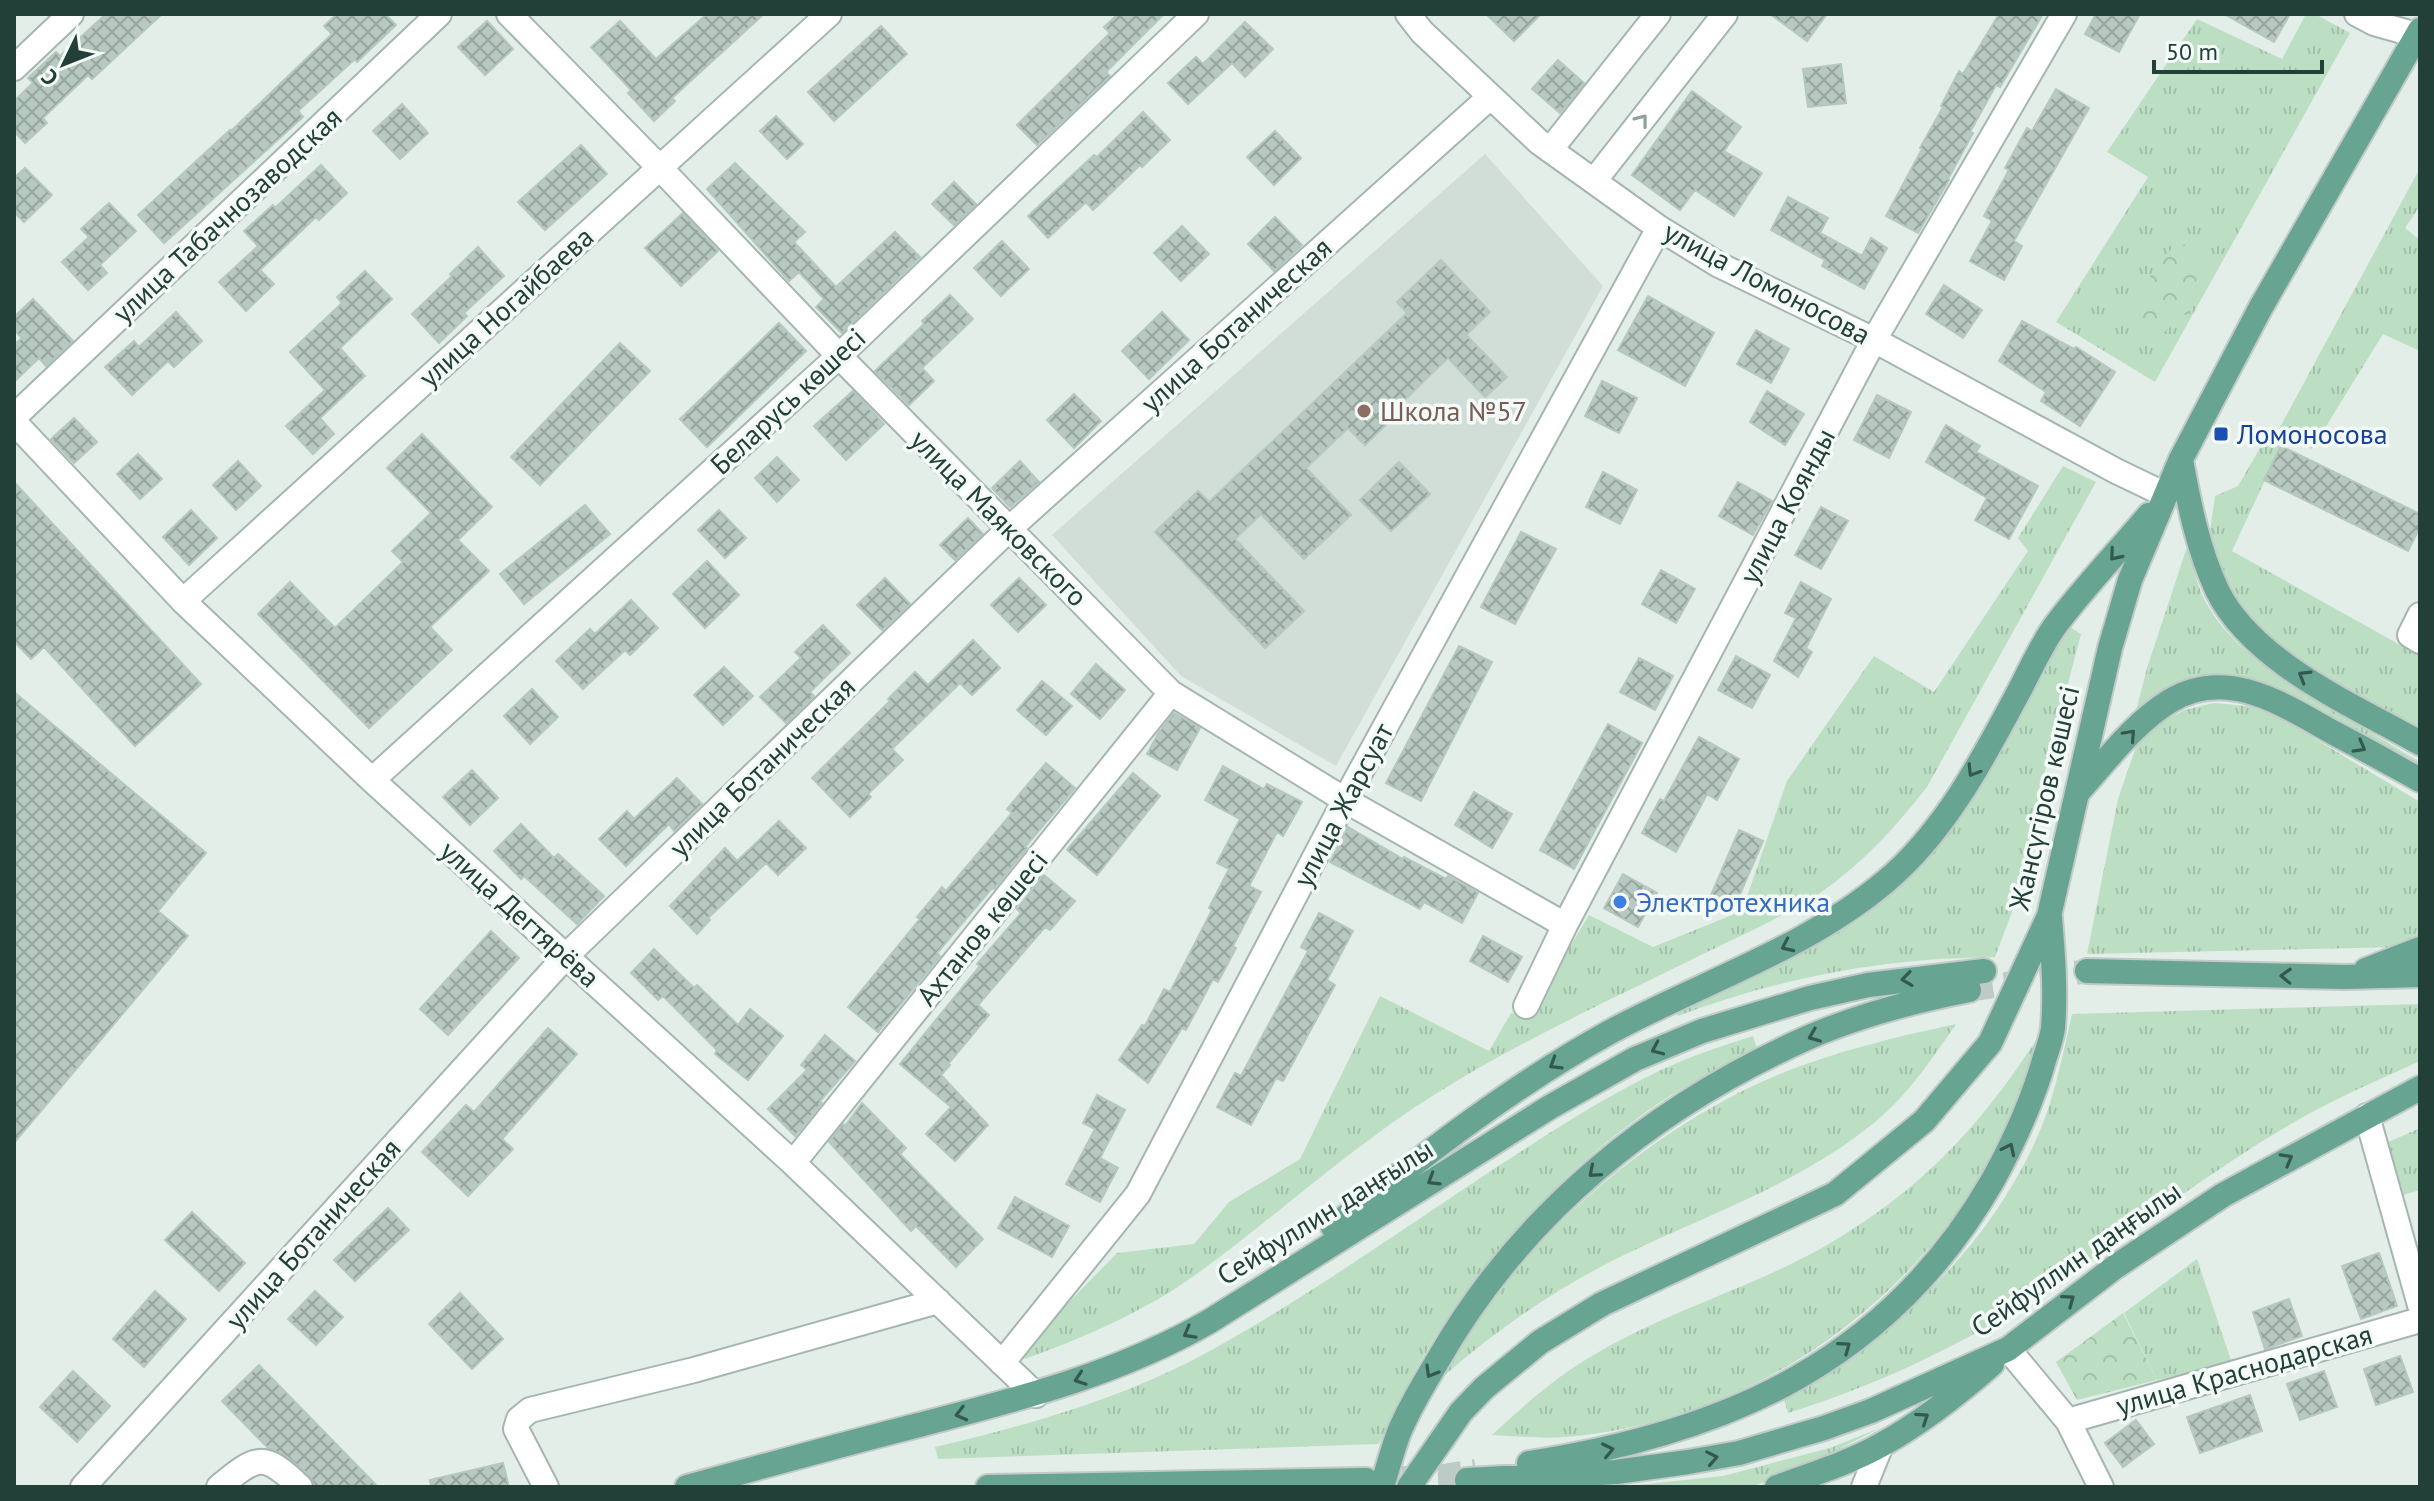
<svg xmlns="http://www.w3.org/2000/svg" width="2434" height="1501" font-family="'PT Sans',sans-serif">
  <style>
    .built { fill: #d1ded7 }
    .grass { fill: url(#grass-tufts) }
    .park { fill: url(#park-crowns) }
    .building { fill: url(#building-cross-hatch); stroke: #b5c8bf; stroke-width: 2 }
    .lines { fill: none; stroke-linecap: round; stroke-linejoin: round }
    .major-tunnel { stroke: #bccbc5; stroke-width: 24; stroke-dasharray: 24 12; stroke-linecap: butt }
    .minor-casing { stroke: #a5b6b0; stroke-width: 28 }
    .major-casing { stroke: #c1cac7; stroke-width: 28 }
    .minor { stroke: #fff; stroke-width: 24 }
    .major { stroke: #67a492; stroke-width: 24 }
    .oneway { stroke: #90a09b }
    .oneway2 { stroke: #33594e }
    .education-dot { fill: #8d6e63; stroke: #f4faf7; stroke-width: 3 }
    .transit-dot { fill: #1a4fb4; stroke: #f4faf7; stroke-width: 3 }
    .shop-dot { fill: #3f7fe0; stroke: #f4faf7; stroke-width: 3 }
    .labels { text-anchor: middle; stroke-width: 7; stroke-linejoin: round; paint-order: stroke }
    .street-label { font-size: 28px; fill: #224037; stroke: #f4faf7 }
    .education-label { font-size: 28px; fill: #785e54; stroke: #f4faf7; text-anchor: start }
    .transit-label { font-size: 28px; fill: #164399; stroke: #f4faf7; text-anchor: start }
    .shop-label { font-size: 28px; fill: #366cbe; stroke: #f4faf7; text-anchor: start }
  </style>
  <defs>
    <pattern id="grass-tufts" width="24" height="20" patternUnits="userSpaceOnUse" patternTransform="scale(2)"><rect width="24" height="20" fill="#bcdfc4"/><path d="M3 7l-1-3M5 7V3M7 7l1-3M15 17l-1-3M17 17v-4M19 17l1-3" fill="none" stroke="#a1c0a9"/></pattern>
    <pattern id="park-crowns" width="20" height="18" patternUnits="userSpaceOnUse" patternTransform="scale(2)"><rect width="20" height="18" fill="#bcdfc4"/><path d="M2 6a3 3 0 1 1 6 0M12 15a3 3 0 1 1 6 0" fill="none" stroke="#a1c0a9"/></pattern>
    <pattern id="building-cross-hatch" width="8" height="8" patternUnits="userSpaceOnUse" patternTransform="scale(2)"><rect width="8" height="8" fill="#b8c9c1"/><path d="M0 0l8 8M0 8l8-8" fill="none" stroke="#95a59e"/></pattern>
  </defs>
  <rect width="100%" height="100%" fill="#e3eee9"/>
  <!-- built -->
  <path class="built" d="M1485 154 1603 286 1336 766 1181 676 1052 535Z"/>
  <!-- grass -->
  <path class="grass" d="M2306 14H2315L2350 33 2155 382 2056 322 2148 177 2107 152 2197 19 2282 59Z
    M2420 168V206L2405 228 2420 240V351L2383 334 2312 449 2279 429Z
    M2263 443 2281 446 2232 551 2420 656V736L2315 676 2249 625 2215 566 2210 531 2215 496 2238 486Z
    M2063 466 2096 482 1927 787C1896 827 1862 864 1820 893 1781 918 1738 937 1697 957 1608 1001 1518 1042 1434 1095 1351 1147 1278 1215 1198 1273 1146 1311 1085 1337 1025 1359L1022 1350 1117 1253 1194 1244 1229 1202 1300 1159 1380 996 1489 1051 1511 1013 1528 1016 1589 915 1653 947 1742 911 1787 781 1874 656 1934 692 2028 551 2018 538Z
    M2189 541C2193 563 2196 587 2208 606 2235 652 2281 677 2325 704 2357 724 2388 743 2420 762V768C2393 752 2366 737 2340 721 2295 696 2249 665 2196 679 2173 684 2155 699 2136 711L2147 668Z
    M2067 625 2081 634 2040 790 2028 857 2012 912 1995 957C1886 958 1780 977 1678 1016L1675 1007 1881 897Z
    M2214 703 2248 706 2279 717 2420 802V941L2404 947 2087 954 2118 799 2136 747 2156 726 2184 710Z
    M2420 1004V1061C2385 1077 2350 1092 2316 1110 2218 1163 2132 1234 2039 1295 1961 1346 1877 1385 1788 1413L1784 1400C1889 1338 1983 1255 2035 1142 2054 1102 2062 1057 2072 1014Z
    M1956 1024C1932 1059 1908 1095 1875 1122 1800 1184 1708 1214 1622 1256 1557 1288 1500 1327 1445 1375 1509 1259 1610 1162 1727 1099 1798 1060 1878 1041 1956 1024Z
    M1753 1036 1757 1049C1720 1069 1680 1087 1646 1112 1550 1181 1471 1270 1414 1373 1401 1396 1391 1421 1379 1444L938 1459 935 1447C1024 1426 1111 1402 1193 1360 1300 1303 1399 1231 1500 1165 1557 1128 1616 1089 1679 1062 1703 1052 1728 1044 1753 1036Z
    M2037 1039C2024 1080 2011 1121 1991 1158 1906 1313 1742 1423 1565 1437 1542 1439 1516 1436 1492 1435 1525 1404 1558 1375 1597 1353 1670 1310 1754 1287 1827 1245 1921 1190 1978 1129 2037 1039Z
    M2420 1128V1190L2403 1195 2384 1144Z
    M2197 1259 2232 1363 2157 1380 2124 1313Z
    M1880 1428 1800 1469 1751 1487H1618L1723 1476 1830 1448Z"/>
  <!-- park -->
  <path class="park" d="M2175 244 2187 245 2202 253 2201 275 2189 290 2195 301 2187 315 2181 314C2175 320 2170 330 2163 333 2144 344 2138 321 2136 308L2149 291 2150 277Z
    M2123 1313 2157 1380 2077 1400 2056 1362Z"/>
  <!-- building -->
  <path class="building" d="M106 14H162L92 79 88 75 43 118 47 123 25 143 14 131V101L33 83 28 78 56 52 60 56Z
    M337 14H385L396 25 357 62 355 59 298 111 303 117 164 243 138 215 230 130 231 131 332 34 324 26Z
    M707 14H764L672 98 675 101 654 121 628 93 631 90 591 47 620 21 656 59Z
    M1118 14H1164L1106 72 1110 76 1037 145 1017 125 1110 33 1104 27Z
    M1486 14H1541L1514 41Z
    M1770 14H1827L1807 41Z
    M1999 14H2043L2000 87 1996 85 1970 132 1973 133 1948 179 1949 180 1918 233 1886 216 1922 149 1920 148 1943 107 1941 106 1959 71 1963 74Z
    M2096 14H2140L2119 52 2085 34Z
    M2224 14H2290L2274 42Z
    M487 21 513 49 485 75 458 47Z
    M1245 22 1273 49 1245 77 1232 63 1188 104 1168 83 1196 57 1203 64Z
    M881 26 907 54 834 121 808 92Z
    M1558 60 1584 83 1560 113 1532 89Z
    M1841 64 1846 103 1808 107 1803 69Z
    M2056 89 2089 108 2014 241 2022 246 2004 280 1970 261 1992 221 1984 216 2009 170 2005 168 2027 128 2032 131Z
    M1692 91 1741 127 1724 151 1762 173 1734 216 1695 190 1680 210 1632 175Z
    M402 104 428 133 400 159 373 131Z
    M1143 112 1170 140 1142 167 1140 165 1093 210 1086 202 1048 238 1028 216 1094 155 1097 157Z
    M776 116 803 144 787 159 760 131Z
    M1275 131 1301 158 1274 185 1247 157Z
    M581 145 607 174 545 230 518 202Z
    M735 163 805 232 794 242 836 287 895 232 920 257 842 333 816 307 824 299 799 272 789 281 707 189Z
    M321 165 347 193 319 220 316 217 260 270 274 284 246 311 219 282 258 246 244 231 273 205 275 208Z
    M25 168 52 195 24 222 14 212V178Z
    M954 182 976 204 954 225 932 204Z
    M1788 197 1828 218 1820 233 1862 256 1871 238 1887 248 1864 289 1822 266 1825 260 1771 230Z
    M109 203 136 231 100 265 107 273 88 290 62 262 89 237 81 229Z
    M683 213 718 251 681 286 645 248Z
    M1275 217 1302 245 1274 271 1248 244Z
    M1182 226 1209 254 1181 281 1154 253Z
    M1002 241 1029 269 1001 296 974 268Z
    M478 247 504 276 464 313 467 316 439 343 412 314 452 276 450 274Z
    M1441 260 1490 312 1466 335 1507 377 1485 397 1448 358 1393 411 1397 414 1365 445 1348 428 1306 468 1351 515 1304 559 1261 514 1235 539 1304 611 1265 648 1155 532 1198 491 1209 502 1407 313 1397 302Z
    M365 271 392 299 340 348 365 376 320 418 334 434 313 454 286 426 325 390 290 352 342 303 337 297Z
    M1944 285 1982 310 1963 338 1926 314Z
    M950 295 973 319 922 368 934 381 909 405 875 371 924 324 922 321Z
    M1648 296 1714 333 1685 386 1618 350Z
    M33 299 73 341 46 366 39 358 14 382V345L22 338 14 330V317Z
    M176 312 202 341 174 367 168 361 132 395 105 367 134 341 139 347Z
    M1162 312 1189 340 1149 379 1122 351Z
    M2022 321 2074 349 2076 347 2115 372 2080 426 2041 401 2046 392 1999 361Z
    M779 323 806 351 707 447 680 419Z
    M1756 330 1789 349 1771 383 1737 364Z
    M620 343 650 371 540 485 511 457Z
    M1602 381 1637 398 1619 433 1585 416Z
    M853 391 884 424 846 460 814 426Z
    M1767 391 1804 414 1785 445 1750 422Z
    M1074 394 1101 421 1074 448 1047 420Z
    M1877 395 1911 412 1889 458 1854 440Z
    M74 418 97 442 74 463 51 439Z
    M1946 425 1980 446 1976 452 2038 486 2009 539 1975 520 1987 498 1926 462Z
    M422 434 492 507 458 540 489 571 430 627 452 650 369 728 258 614 290 582 335 628 403 562 392 551 431 513 387 468Z
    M2281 446 2420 514V527L2408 551 2264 480Z
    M138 454 162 479 140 499 117 474Z
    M777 457 799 480 777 502 755 478Z
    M238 461 261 486 236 510 213 485Z
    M1020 461 1039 482 1010 507 992 488Z
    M1399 462 1430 494 1391 531 1360 500Z
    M1603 472 1637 490 1620 524 1586 507Z
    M14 482 201 684 135 746 44 647 31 659 14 641Z
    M1738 482 1772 501 1753 535 1719 516Z
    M585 505 610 534 524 604 500 574Z
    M1821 507 1848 521 1821 569 1795 555Z
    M191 510 217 538 189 565 163 537Z
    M719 510 746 538 725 558 698 530Z
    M968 518 983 534 955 560 940 545Z
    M1521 532 1556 549 1515 624 1481 607Z
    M707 561 739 595 705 628 673 594Z
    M1661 570 1695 589 1676 623 1642 604Z
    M885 578 910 604 882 630 857 605Z
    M1019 578 1046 605 1018 632 991 605Z
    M1801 582 1831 599 1806 648 1812 652 1798 677 1774 661 1796 618 1785 613Z
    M631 600 658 628 630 655 625 650 583 689 556 661 590 629 595 634Z
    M823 625 850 653 810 692 814 696 786 723 760 697 801 658 795 652Z
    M973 640 1000 668 972 695 960 683 892 749 903 760 868 794 871 797 850 817 812 778 890 701 888 699 915 672 928 685Z
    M1459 646 1492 662 1421 801 1386 783Z
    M1736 656 1770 675 1752 708 1718 690Z
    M1639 658 1673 676 1655 710 1620 692Z
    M1096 664 1125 690 1100 719 1071 694Z
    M724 667 753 696 723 725 694 695Z
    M1042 681 1072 706 1046 735 1017 710Z
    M532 689 558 717 530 744 504 716Z
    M14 692 206 853 158 911 188 936 14 1143Z
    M1174 713 1200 728 1177 770 1147 754 1159 732Z
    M1608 724 1642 743 1574 869 1540 850Z
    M1699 737 1739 759 1717 800 1707 794 1676 852 1642 833 1660 799 1664 801Z
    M1046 763 1075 788 1025 847 1027 848 994 889 992 888 937 953 940 956 878 1032 848 1007 920 919 917 917 942 887 946 891 1012 813 1007 809Z
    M1223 766 1264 789 1267 784 1302 802 1283 836 1277 832 1249 886 1261 892 1233 946 1236 948 1218 982 1213 979 1186 1030 1182 1028 1148 1083 1119 1060 1142 1025 1145 1026 1164 989 1170 992 1212 910 1209 908 1229 869 1217 863 1240 819 1205 800Z
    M472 770 498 798 470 825 443 797Z
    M1133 773 1160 796 1097 875 1067 850Z
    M677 778 702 804 674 831 669 824 626 866 599 839 627 811 634 819Z
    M1474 792 1512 814 1492 848 1455 825Z
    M779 821 806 848 778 875 766 863 708 918 710 920 697 934 670 906 725 848 737 861Z
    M521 824 554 858 558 854 604 896 577 924 524 876 521 879 494 851Z
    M1348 827 1403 859 1404 857 1446 879 1448 876 1478 893 1462 923 1424 902 1420 909 1330 862Z
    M1739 830 1763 841 1735 906 1711 895Z
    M1623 874 1657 893 1638 927 1604 908Z
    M1044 875 1075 901 1050 930 1045 927 978 1005 989 1015 948 1064 950 1065 941 1075 988 1125 955 1161 926 1134 951 1107 900 1064 980 966 977 964 1021 913 1017 909Z
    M1319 913 1353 931 1327 980 1335 985 1283 1081 1276 1078 1251 1125 1217 1107 1235 1073 1241 1076 1308 951 1301 947Z
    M491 931 519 958 448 1035 420 1009Z
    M1483 936 1522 957 1508 982 1470 961Z
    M654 949 694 988 697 985 738 1025 750 1009 783 1036 748 1080 715 1054 717 1050 663 996 658 1000 631 973Z
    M548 1028 577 1054 502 1139 513 1149 468 1196 422 1152 466 1105 474 1112Z
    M825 1035 855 1061 820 1101 822 1103 795 1136 768 1109 807 1070 801 1065Z
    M1097 1095 1125 1110 1100 1158 1118 1168 1100 1202 1066 1184 1095 1129 1083 1123Z
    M862 1103 906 1148 900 1154 983 1239 956 1267 916 1226 911 1231 829 1142 843 1124 845 1126Z
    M1015 1197 1069 1226 1052 1257 998 1228Z
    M388 1208 409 1230 355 1281 334 1260Z
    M192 1212 245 1263 219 1291 165 1240Z
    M2379 1253 2397 1306 2361 1319 2342 1266Z
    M155 1291 186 1319 144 1367 113 1339Z
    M315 1291 343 1317 316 1345 288 1319Z
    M460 1293 503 1339 472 1369 429 1324Z
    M2289 1299 2302 1336 2265 1349 2253 1312Z
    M2400 1356 2413 1392 2376 1405 2364 1369Z
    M259 1365 378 1487H315L310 1476 286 1456 268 1448 222 1401Z
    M73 1371 110 1406 77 1442 40 1407Z
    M2324 1371 2337 1407 2300 1420 2287 1384Z
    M2250 1395 2262 1431 2200 1453 2187 1417Z
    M2136 1420 2154 1444 2123 1467 2105 1443Z
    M503 1463 509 1487H431L430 1480Z"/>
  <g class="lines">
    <!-- major-tunnel -->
    <path class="major-tunnel" d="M1969 990 2087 971
      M1366 1480 1443 1476 1476 1471"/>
    <defs>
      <path id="minor" d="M509 14 660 168 844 361 1171 693 1345 800 1565 925
        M1408 14 1422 32 1539 142 1659 228 1719 265 1874 340 2116 471 2166 495
        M2357 14 2374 23 2420 36
        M14 68 71 14
        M1550 150 1658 14
        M1594 181 1725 14
        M14 417 439 14
        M14 422 183 601 372 780 793 1163 1036 1395
        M183 601 829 14
        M2420 615 2410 635 2420 641
        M372 780 839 356 1196 14
        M1526 1006 1565 925 1874 340 2064 14
        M2367 1116 2420 1305
        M793 1163 1171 693
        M2008 1349 2068 1421 2101 1487
        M1002 1363 1138 1194 1345 800 1659 228
        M2068 1421 2420 1320
        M83 1487 567 955 1010 528 1490 97
        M219 1487C257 1456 263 1451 300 1487
        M546 1487 516 1429 519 1419 530 1410 694 1370 938 1301
        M1864 1487 1881 1445"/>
      <path id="major" d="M2181 460C2189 504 2198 549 2217 590 2252 662 2353 705 2420 743
        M2079 791C2107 760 2134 723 2170 701 2227 666 2284 705 2334 733 2363 748 2391 764 2420 780
        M2366 970 2420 949
        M2087 971 2345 977 2420 975
        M1333 1227C1422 1157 1510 1087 1610 1032 1702 982 1804 950 1885 882 1943 834 1982 761 2017 695 2029 673 2040 647 2055 626 2083 588 2118 552 2149 515
        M1529 1463C1729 1432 1889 1361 1993 1180 2015 1140 2033 1100 2045 1057 2048 1048 2052 1037 2053 1028 2056 992 2053 954 2050 918
        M1467 1480 1616 1472 1688 1462 1739 1453 1824 1428 1871 1411 2008 1349 2115 1267 2223 1195 2420 1088
        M687 1487C761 1467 836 1446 911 1427 1015 1400 1117 1375 1210 1321L1550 1107 1635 1059 1702 1031 1810 998 1868 985 1984 971
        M988 1487 1366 1480
        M1382 1487C1387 1470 1392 1452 1398 1435 1408 1409 1424 1384 1438 1360 1522 1213 1653 1107 1807 1038 1859 1015 1914 1001 1969 990
        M1409 1487 1461 1412 1484 1388 1540 1342 1602 1304 1835 1194 1924 1121 1990 1043 2049 916 2110 648 2130 580 2181 459 2261 307 2420 30
        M1777 1487C1812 1474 1849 1463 1881 1445 1921 1423 1958 1394 1992 1364"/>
    </defs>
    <!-- minor casing -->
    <use href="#minor" class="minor-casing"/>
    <!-- major casing -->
    <use href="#major" class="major-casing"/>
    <!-- minor -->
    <use href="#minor" class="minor"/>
    <!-- major -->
    <use href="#major" class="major"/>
  </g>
  <!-- one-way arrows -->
  <defs><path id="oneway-chevron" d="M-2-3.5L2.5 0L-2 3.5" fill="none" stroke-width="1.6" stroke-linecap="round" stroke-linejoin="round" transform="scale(2)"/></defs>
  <use class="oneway" href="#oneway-chevron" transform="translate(1642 120) rotate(-52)"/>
  <g class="oneway2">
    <use href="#oneway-chevron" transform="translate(2115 555) rotate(130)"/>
    <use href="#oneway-chevron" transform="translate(2304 676) rotate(-149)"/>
    <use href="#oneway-chevron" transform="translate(2130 735) rotate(-48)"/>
    <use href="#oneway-chevron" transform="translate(2360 747) rotate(29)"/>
    <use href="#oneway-chevron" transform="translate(1973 771) rotate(122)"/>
    <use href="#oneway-chevron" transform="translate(1787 946) rotate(155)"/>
    <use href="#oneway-chevron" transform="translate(2286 976) rotate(-178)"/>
    <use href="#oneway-chevron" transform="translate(1907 979) rotate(172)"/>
    <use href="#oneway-chevron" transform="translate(1814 1036) rotate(158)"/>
    <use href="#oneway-chevron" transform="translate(1657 1049) rotate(156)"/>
    <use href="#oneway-chevron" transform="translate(1555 1064) rotate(149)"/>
    <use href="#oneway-chevron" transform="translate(2009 1149) rotate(-64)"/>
    <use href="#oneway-chevron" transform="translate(2287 1159) rotate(-29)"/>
    <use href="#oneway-chevron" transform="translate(1594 1172) rotate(139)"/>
    <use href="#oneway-chevron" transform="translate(1433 1180) rotate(148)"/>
    <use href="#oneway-chevron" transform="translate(2069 1300) rotate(-36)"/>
    <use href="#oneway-chevron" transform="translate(1189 1333) rotate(151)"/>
    <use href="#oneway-chevron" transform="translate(1845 1347) rotate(-36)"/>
    <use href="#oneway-chevron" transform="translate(1431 1372) rotate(120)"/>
    <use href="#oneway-chevron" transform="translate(1080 1379) rotate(161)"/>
    <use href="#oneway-chevron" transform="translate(961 1414) rotate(166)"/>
    <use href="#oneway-chevron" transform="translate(1923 1418) rotate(-34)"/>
    <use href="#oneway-chevron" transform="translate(1608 1450) rotate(-12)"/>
    <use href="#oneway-chevron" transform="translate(1712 1458) rotate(-11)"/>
  </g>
  <!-- markers -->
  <circle class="education-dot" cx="1364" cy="411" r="8"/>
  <rect class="transit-dot" x="2213" y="426" width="16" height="16" rx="4"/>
  <circle class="shop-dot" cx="1620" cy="902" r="8"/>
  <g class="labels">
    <!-- street labels -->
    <g class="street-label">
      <text transform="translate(227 215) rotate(-43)" y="10">улица Табачнозаводская</text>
      <text transform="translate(1767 283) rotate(28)" y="10">улица Ломоносова</text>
      <text transform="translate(506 307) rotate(-42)" y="10">улица Ногайбаева</text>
      <text transform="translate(1236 325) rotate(-42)" y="10">улица Ботаническая</text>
      <text transform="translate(788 401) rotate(-43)" y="10">Беларусь көшесі</text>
      <text transform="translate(1787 506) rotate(-62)" y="10">улица Коянды</text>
      <text transform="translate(999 518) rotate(45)" y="10">улица Маяковского</text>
      <text transform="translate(762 767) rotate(-44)" y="10">улица Ботаническая</text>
      <text transform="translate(2044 798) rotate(-77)" y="10">Жансүгіров көшесі</text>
      <text transform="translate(1343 805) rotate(-62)" y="10">улица Жарсуат</text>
      <text transform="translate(520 914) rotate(42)" y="10">улица Дегтярёва</text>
      <text transform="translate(982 928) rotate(-51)" y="10">Ахтанов көшесі</text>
      <text transform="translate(1325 1212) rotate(-32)" y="10">Сейфуллин даңғылы</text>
      <text transform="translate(313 1234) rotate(-48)" y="10">улица Ботаническая</text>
      <text transform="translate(2076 1259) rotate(-35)" y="10">Сейфуллин даңғылы</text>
      <text transform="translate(2244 1370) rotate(-16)" y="10">улица Краснодарская</text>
    </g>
    <!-- education labels -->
    <g class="education-label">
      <text x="1380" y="421">Школа №57</text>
    </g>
    <!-- transit labels -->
    <g class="transit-label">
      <text x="2237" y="444">Ломоносова</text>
    </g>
    <!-- shop labels -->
    <g class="shop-label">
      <text x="1636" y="912">Электротехника</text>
    </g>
  </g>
  <!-- border -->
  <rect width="2434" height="1501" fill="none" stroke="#224037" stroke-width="32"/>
  <!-- north arrow -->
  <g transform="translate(64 64) rotate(227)" stroke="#f4faf7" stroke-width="6" paint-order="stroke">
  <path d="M0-6L14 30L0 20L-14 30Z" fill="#224037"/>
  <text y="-12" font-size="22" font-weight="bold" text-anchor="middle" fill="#224037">С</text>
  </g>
  <!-- scale -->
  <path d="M2154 60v12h168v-12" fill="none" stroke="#224037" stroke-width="4"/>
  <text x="2166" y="60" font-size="24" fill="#224037" stroke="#f4faf7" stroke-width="6" paint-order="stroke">50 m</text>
</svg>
